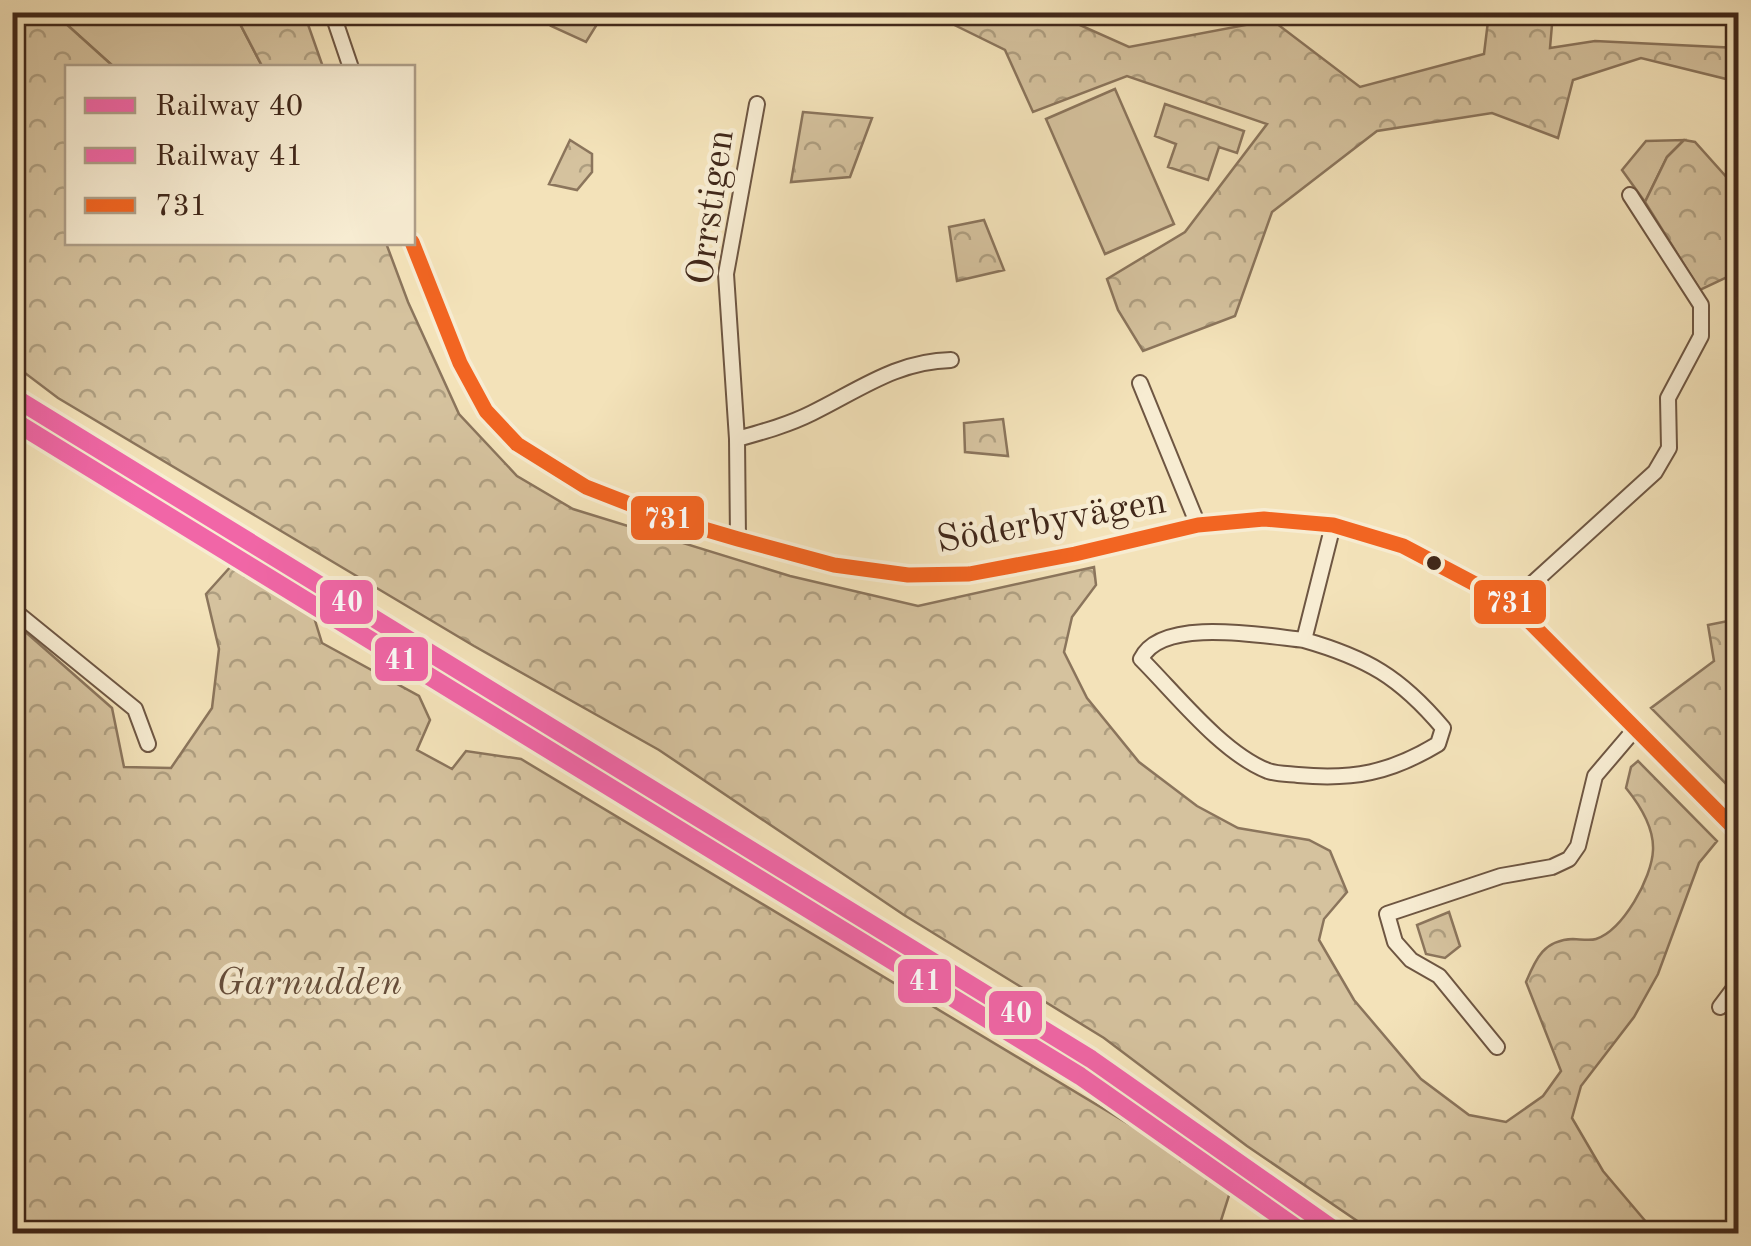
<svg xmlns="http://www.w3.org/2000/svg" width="1751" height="1246" font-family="'Old Standard TT',serif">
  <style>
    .grass { fill: #d5c29e; stroke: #8b755c; stroke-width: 2.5 }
    .forest { fill: url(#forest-crowns); stroke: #8b755c; stroke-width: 2.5 }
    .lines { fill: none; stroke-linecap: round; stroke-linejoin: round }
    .street-casing { stroke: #6e5642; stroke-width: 18 }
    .street { stroke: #f7ecd2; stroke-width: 14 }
    .bus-1-casing { stroke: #f7ecd2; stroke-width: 22 }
    .bus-1 { stroke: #f26522; stroke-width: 15 }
    .rail-1-casing { stroke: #f7ecd2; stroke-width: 25 }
    .rail-2-casing { stroke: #f7ecd2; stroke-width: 25 }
    .rail-1 { stroke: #f166a7; stroke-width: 18 }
    .rail-2 { stroke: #f166a7; stroke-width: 18 }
    .bus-dot { fill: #41281a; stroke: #f7ecd2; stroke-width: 4 }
    .labels { text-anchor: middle; stroke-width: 9; stroke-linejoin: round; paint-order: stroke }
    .street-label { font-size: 38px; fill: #41281a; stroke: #f7ecd2 }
    .park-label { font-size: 38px; font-style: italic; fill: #664e3b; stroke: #f7ecd2 }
    .line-badge { stroke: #f7ecd2; stroke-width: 4 }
    .badge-label { font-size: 28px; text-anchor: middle; font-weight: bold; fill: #fff }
  </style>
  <defs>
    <pattern id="forest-crowns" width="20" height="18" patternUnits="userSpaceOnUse" patternTransform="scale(2.5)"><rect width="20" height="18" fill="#d5c29e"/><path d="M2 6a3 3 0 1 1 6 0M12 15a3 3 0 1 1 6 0" fill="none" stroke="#ae9e80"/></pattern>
  </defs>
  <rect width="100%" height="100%" fill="#f3e2b9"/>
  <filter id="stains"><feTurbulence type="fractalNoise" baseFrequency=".002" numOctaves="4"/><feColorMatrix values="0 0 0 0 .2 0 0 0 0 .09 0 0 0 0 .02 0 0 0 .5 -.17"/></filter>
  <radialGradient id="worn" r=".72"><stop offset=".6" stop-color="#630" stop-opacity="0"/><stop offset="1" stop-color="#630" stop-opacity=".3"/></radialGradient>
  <!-- grass -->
  <path class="grass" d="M54 13H224L239 22 262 66 114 67Z
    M558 13V12L604 13 586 42 551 26Z
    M1115 89 1174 224 1105 254 1046 119Z
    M1684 140 1667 157 1645 202 1622 170 1646 141Z"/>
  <!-- forest -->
  <path class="forest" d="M12 13H54L114 67 68 68V242L386 243 408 302 459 414 517 476 573 509 790 576 918 606 1094 567 1096 585 1072 617 1064 652 1087 698 1139 762 1197 806 1238 828 1309 840 1330 851 1347 892 1324 919 1319 940 1354 1000 1421 1079 1469 1115 1506 1122 1543 1096 1561 1071 1526 982C1536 958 1544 940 1573 939 1579 939 1590 941 1596 939 1623 930 1652 878 1653 850 1654 828 1639 804 1626 788L1631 767 1638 761 1717 841 1699 863 1658 974 1634 1017 1581 1086 1572 1118 1603 1171 1647 1223 1672 1233H1375L1247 1146 1104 1038 904 915 659 750 474 646 58 398 13 364Z
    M224 13H304L323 67H260L262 66 239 22Z
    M930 13H1053L1129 47 1272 20 1360 87 1484 54 1489 13H1553L1550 48 1595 41 1738 48V91L1726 79 1641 58 1573 80 1558 138 1492 113 1377 131 1272 212 1235 316 1143 351 1118 310 1107 279 1185 232 1267 124 1127 76 1033 112 1005 50Z
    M1165 104 1244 131 1237 153 1219 147 1208 180 1168 167 1176 144 1155 136Z
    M803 112 872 118 850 177 791 182Z
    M570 140 592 154V172L577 190 549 184Z
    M1684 140 1695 142 1738 190V272L1700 290 1645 202 1667 157Z
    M984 220 1004 270 957 281 949 227Z
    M1003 419 1008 456 965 452 964 423Z
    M232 565 313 614 322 643 419 696 430 720 417 750 452 769 466 751 521 759 1232 1186 1217 1233H13V621L112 708 124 767 171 768 212 708 219 649 206 594Z
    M1738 619V796L1651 708 1714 661 1708 625Z
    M1449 912 1460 946 1445 958 1426 954 1417 925Z"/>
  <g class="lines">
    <defs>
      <path id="street" d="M332 12 351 68
        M412 242 460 363 486 411 517 444 586 487 663 517 738 539 834 565 908 575 969 574 1075 554 1198 525 1264 519 1333 525 1403 546 1511 603 1738 832
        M1140 383 1198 525
        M737 439C762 432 788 425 812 413 859 390 897 361 951 360
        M738 539 737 439 726 274 757 104
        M1511 603 1655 472 1669 448 1668 398 1701 336V305L1630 195
        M12 609 135 709 148 744
        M1304 640C1367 658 1400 677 1443 728L1438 744C1390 773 1353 780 1298 775 1289 774 1277 774 1268 771 1222 753 1176 694 1141 659 1161 616 1265 636 1304 640L1333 525
        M1720 1007 1738 983
        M1497 1047 1439 976 1411 960 1395 942 1387 914 1501 876 1552 867 1569 859 1578 846 1595 776 1635 729"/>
    </defs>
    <!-- street casing -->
    <use href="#street" class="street-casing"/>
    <!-- street -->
    <use href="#street" class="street"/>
    <defs>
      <path id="bus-1" d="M412 242 460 363 486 411 517 444 586 487 663 517 738 539 834 565 908 575 969 574 1075 554 1198 525 1264 519 1333 525 1403 546 1511 603 1738 832"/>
    </defs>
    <!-- bus-1 casing -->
    <use href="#bus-1" class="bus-1-casing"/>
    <!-- bus-1 -->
    <use href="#bus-1" class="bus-1"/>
    <defs>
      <path id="rail-1" d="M12 396 1091 1059 1340 1234"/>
      <path id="rail-2" d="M12 420 1080 1076 1305 1234"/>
    </defs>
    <!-- rail-1 casing -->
    <use href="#rail-1" class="rail-1-casing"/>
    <!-- rail-2 casing -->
    <use href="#rail-2" class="rail-2-casing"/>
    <!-- rail-1 -->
    <use href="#rail-1" class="rail-1"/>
    <!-- rail-2 -->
    <use href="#rail-2" class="rail-2"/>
  </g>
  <!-- markers -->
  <circle class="bus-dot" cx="1434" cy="563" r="9"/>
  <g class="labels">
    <!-- street labels -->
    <g class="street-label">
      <text transform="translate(709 207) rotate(-82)" y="13">Orrstigen</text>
      <text transform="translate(1051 519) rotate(-10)" y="13">Söderbyvägen</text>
    </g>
    <!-- park labels -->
    <g class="park-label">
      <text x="309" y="994">Garnudden</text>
    </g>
  </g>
  <g class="line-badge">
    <rect x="629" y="494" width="77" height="48" rx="10" fill="#f26522"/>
    <rect x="318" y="578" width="57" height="48" rx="10" fill="#f166a7"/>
    <rect x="1472" y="578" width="76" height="48" rx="10" fill="#f26522"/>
    <rect x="373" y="635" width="57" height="48" rx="10" fill="#f166a7"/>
    <rect x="896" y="957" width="57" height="48" rx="10" fill="#f166a7"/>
    <rect x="987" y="989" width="57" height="48" rx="10" fill="#f166a7"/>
  </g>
  <g class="badge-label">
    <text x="668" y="528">731</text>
    <text x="347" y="611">40</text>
    <text x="1510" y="612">731</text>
    <text x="401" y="669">41</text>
    <text x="925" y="990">41</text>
    <text x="1016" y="1022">40</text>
  </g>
  <!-- margin -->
  <rect width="1751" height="1246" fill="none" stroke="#f3e2b9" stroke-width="50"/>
  <rect x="15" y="15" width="1721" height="1216" fill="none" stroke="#41281a" stroke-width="5"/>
  <rect x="25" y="25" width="1701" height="1196" fill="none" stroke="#41281a" stroke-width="2.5"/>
  <!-- legend -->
  <rect x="65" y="65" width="350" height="180" fill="#f7ecd2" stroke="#ae9e88" stroke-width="2.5"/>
  <rect x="85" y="98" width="50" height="15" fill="#f166a7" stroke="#ae9e88" stroke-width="2.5"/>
  <text x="155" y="115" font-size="30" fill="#41281a">Railway 40</text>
  <rect x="85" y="148" width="50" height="15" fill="#f166a7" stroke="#ae9e88" stroke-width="2.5"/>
  <text x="155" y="165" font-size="30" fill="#41281a">Railway 41</text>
  <rect x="85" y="198" width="50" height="15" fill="#f26522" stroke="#ae9e88" stroke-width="2.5"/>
  <text x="155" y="215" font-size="30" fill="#41281a">731</text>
  <rect width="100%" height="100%" filter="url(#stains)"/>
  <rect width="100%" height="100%" fill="url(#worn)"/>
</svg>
